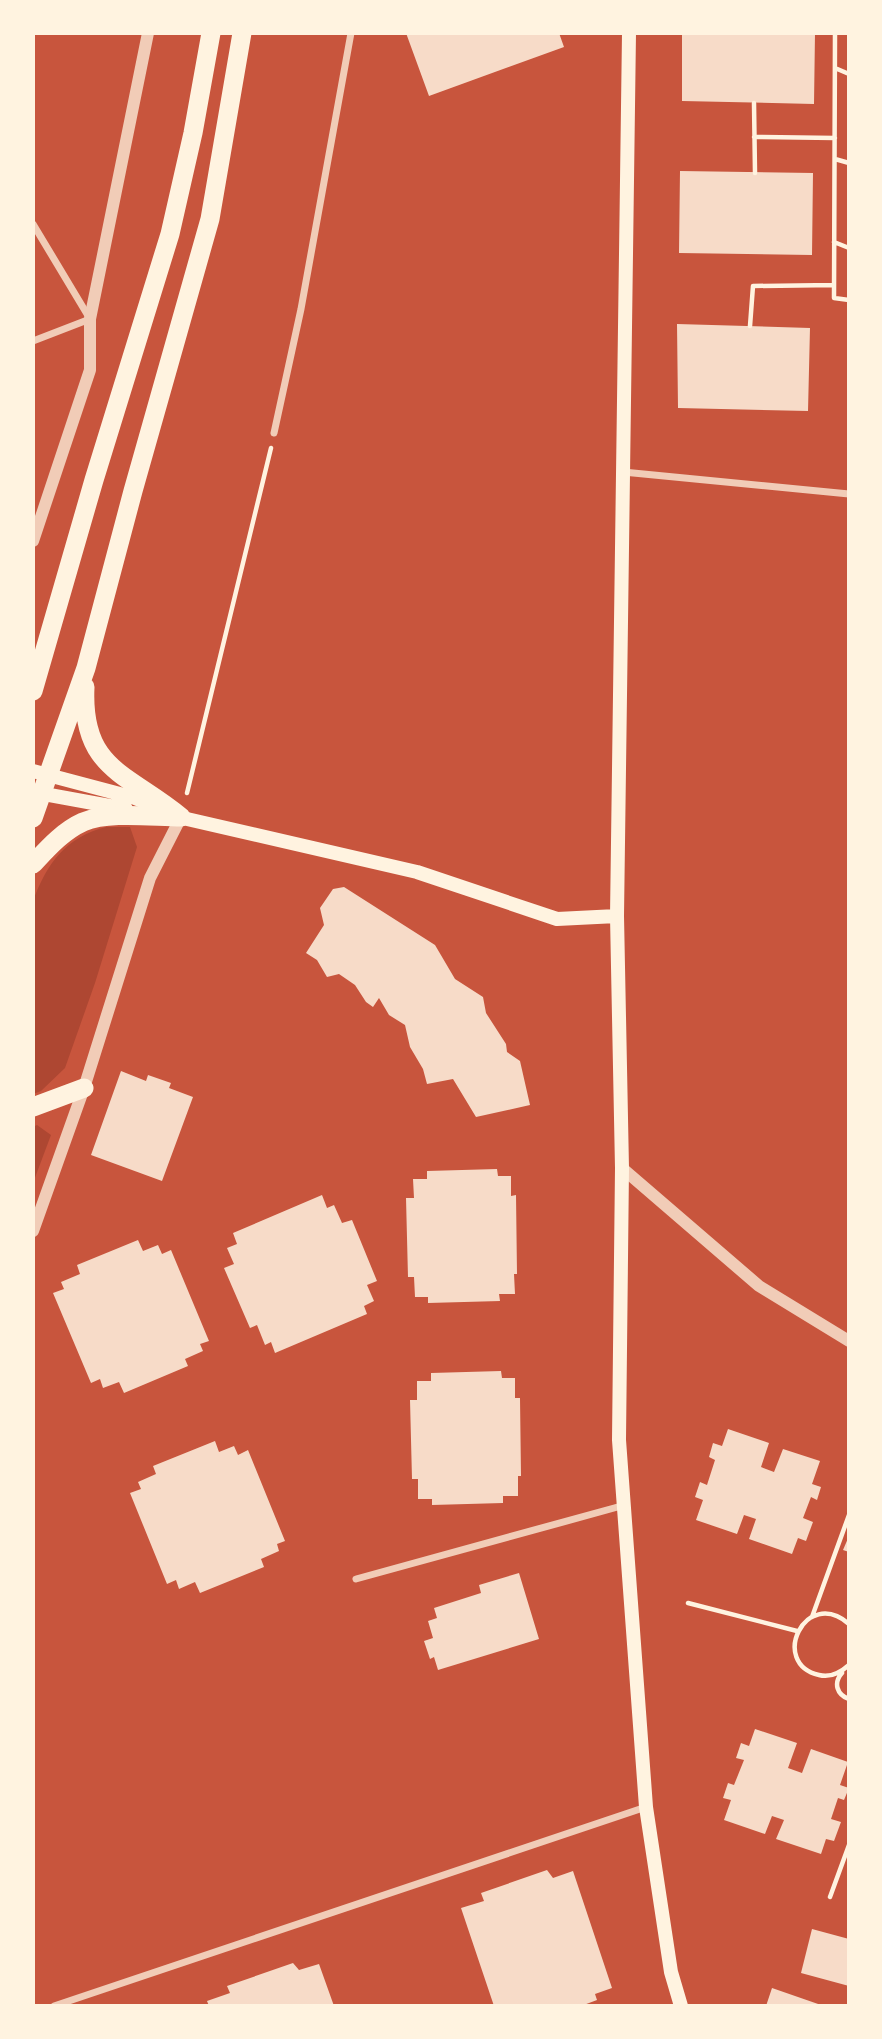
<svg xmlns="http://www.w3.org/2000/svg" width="882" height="2039" font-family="'Source Sans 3',sans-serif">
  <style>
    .green { fill: #ae4732 }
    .building { fill: #f7dbc8 }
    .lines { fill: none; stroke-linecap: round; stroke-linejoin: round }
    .path { stroke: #fff3e0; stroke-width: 4.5 }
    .minor { stroke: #f1ccb7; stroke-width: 7 }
    .tertiary { stroke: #f1ccb7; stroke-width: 12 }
    .secondary { stroke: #fff3e0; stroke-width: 14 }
    .trunk { stroke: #fff3e0; stroke-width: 19 }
  </style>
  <rect width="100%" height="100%" fill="#c8553d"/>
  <!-- green -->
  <path class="green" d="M106 827H130L137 847 95 983 65 1068 41 1091 33 1094V901C47 863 66 837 106 827Z
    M37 1125 51 1135 33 1183V1127Z"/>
  <!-- building -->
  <path class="building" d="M406 33H559L564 47 429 96Z
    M682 33H815L814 104 682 101Z
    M680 171 813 173 812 255 679 253Z
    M677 324 810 328 808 411 678 408Z
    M344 887 435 945 455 979 483 997 486 1013 506 1044 507 1052 520 1061 530 1105 476 1117 453 1079 427 1084 423 1069 410 1047 405 1025 389 1015 379 998 373 1007 366 1002 355 985 339 974 327 977 317 960 306 953 324 925 320 908 333 889Z
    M121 1071 146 1081 148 1075 171 1083 169 1088 193 1097 162 1181 91 1155Z
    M497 1169 498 1176H511V1196L516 1195 517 1274H514L515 1294H499L500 1301 428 1303V1297H415L414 1277H408L406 1198H414L413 1179H427V1171Z
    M322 1195 327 1208 334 1205 342 1223 352 1220 377 1281 367 1285 374 1301 364 1306 367 1314 275 1353 271 1342 265 1345 257 1325 250 1328 224 1268 234 1264 227 1248 237 1244 233 1233Z
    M138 1240 143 1251 158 1245 162 1254 171 1250 209 1341 200 1344 203 1351 185 1359 188 1366 124 1393 119 1382 103 1388 100 1379 91 1383 53 1293 64 1289 61 1282 80 1274 77 1265Z
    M501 1371 502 1378H515V1398H520L521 1476H518V1496H503V1503L432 1505V1499H418V1479H412L410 1400H417V1381H431V1373Z
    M728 1429 769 1443 761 1467 774 1472 783 1449 820 1461 812 1484 821 1487 817 1500 811 1497 803 1518 813 1522 806 1541 798 1538 792 1554 749 1539 756 1519 744 1515 737 1534 696 1520 703 1500 695 1497 700 1482 707 1485 715 1460 709 1457 713 1443 722 1446Z
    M215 1441 219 1452 234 1446 238 1455 248 1450 285 1541 277 1544 279 1551 261 1559 264 1567 200 1593 195 1582 179 1589 176 1580 167 1584 130 1493 141 1489 138 1482 156 1474 153 1466Z
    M849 1536V1552L843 1550Z
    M519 1573 539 1639 438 1670 434 1657 430 1659 424 1641 433 1638 428 1621 437 1618 434 1608 481 1593 479 1585Z
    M755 1729 797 1743 788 1768 802 1773 811 1749 848 1762 840 1785 849 1788 844 1800 838 1798 831 1819 841 1822 834 1841 826 1839 821 1854 776 1839 784 1820 772 1816 765 1834 724 1820 731 1800 723 1798 728 1783 734 1785 744 1760 736 1758 741 1743 749 1746Z
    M547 1870 553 1878 573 1871 612 1988 595 1994 597 2000 581 2006H494L461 1908 484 1901 481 1893Z
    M812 1929 849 1939V1986L801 1973Z
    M293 1963 299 1970 319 1964 334 2006H209L207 2001 230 1993 227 1986Z
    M772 1988 821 2005V2006H766Z"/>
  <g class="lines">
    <!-- path -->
    <path class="path" d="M835 33 834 298 849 300
      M835 68 849 74
      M754 103 755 173
      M754 137 835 138
      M835 159 849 163
      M834 242 849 248
      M750 326 753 286 834 285
      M187 793 271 448
      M688 1603 797 1631
      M812 1617 849 1515
      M849 1624C805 1586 769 1664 819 1675 830 1678 840 1673 849 1665
      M842 1673C833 1683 837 1695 849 1699
      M830 1897 849 1845"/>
    <!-- minor -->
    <path class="minor" d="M33 224 90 319 33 341
      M274 433 301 309 351 33
      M623 472 849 494
      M356 1579 625 1505
      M54 2006 646 1807"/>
    <!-- tertiary -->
    <path class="tertiary" d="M33 541 90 370V319L148 33
      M622 1168 759 1286 849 1341
      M33 1231 84 1088 150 878 181 817"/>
    <!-- secondary -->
    <path class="secondary" d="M629 33 617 916 622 1168 619 1440 646 1807 671 1972 681 2006
      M33 771 135 798 157 807
      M33 792 126 809
      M174 816 417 872 557 919 617 916"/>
    <!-- trunk -->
    <path class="trunk" d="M85 687C81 770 128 773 181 817
      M33 691 94 480 170 234 193 133 211 33
      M33 818 86 668 133 491 210 219 242 33
      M33 864C48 848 63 831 83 822 109 811 153 817 181 817
      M33 1107 84 1088"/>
  </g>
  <!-- border -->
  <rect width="882" height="2039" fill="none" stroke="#fff3e0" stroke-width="70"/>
</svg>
